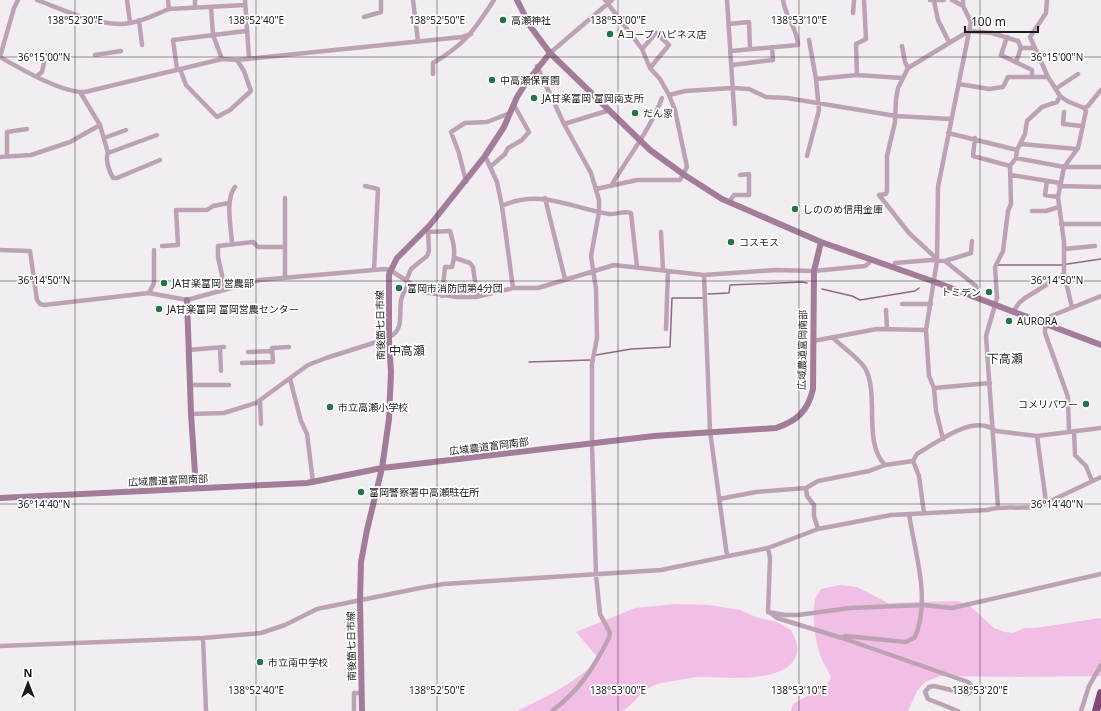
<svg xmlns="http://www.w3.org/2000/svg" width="1101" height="711" font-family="'Noto Sans','Noto Sans JP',sans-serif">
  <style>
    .green { fill: #f1bfe5 }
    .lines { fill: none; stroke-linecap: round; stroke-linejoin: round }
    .stream { stroke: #906787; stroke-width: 1.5 }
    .street { stroke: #bda2b6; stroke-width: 4.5 }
    .secondary { stroke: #a37c9a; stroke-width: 6 }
    .highway { stroke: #7f4974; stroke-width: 8 }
    .ticks { fill: none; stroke: #1d1b1c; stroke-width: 1; stroke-opacity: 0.45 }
    .poi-dot { fill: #237547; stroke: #fff; stroke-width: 1.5 }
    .labels { text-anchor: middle; stroke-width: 3.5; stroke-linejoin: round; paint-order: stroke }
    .poi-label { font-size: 10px; fill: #1d1b1c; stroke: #fff; text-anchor: start }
    .street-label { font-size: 10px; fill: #1d1b1c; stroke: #fff }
    .quarter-label { font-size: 12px; fill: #2f2c2e; stroke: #fff }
    .ticks-label { font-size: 10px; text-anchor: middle; fill: #1d1b1c; stroke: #fff; stroke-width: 3.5; stroke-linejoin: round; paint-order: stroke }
  </style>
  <rect width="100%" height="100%" fill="#f2edf0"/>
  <!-- green -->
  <path class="green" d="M840 585 857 587 888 603 958 601 970 606 994 628 1005 632 1013 633 1024 628H1035L1101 618V676L1024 677 940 676 925 682 917 691 908 711H791L793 704 826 685 831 678C829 671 826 668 823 662 816 648 811 615 815 600 816 596 819 592 821 589Z
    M675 604 709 605 740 610 756 617 777 622 791 630C794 637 799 645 797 653 790 685 723 677 699 677 687 678 674 681 662 683 640 688 639 700 623 711H517C548 696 575 683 599 659L576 632 635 608Z"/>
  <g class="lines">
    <!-- stream -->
    <path class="stream" d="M997 265H1061L1101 259
      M822 289 852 296 860 300 915 291 919 288
      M708 294 729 293 730 285 802 282 807 283
      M596 355 631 349 670 347 672 298H704
      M529 362 590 360"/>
    <!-- street -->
    <path class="street" d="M37 0C64 10 92 24 121 24 137 24 154 15 169 9L168 0
      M127 0 130 22
      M195 0V8
      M245 0 249 58
      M413 0 418 41
      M727 0 735 124
      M864 0 866 39 856 44 857 75 902 78
      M930 0H944
      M952 0 963 6
      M934 1 938 20 949 42
      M211 7 213 35 222 59
      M169 9 245 5
      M853 13 854 0
      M364 17 381 12V0
      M139 20 142 45
      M729 24 749 22 750 48
      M1007 37 1001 55 1032 70V76
      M809 40 816 79 857 75
      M902 46 905 62 908 68
      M1035 48 1030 37 1046 13 1047 0
      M642 49 656 33 669 45 650 68
      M731 51 798 45C798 30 785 16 783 0
      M550 53 612 0
      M95 55 121 51
      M0 57C21 69 62 93 85 92L222 59 237 60 462 37 471 34
      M0 57 14 8 18 0
      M1016 62 1021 48
      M732 65 773 60 772 47
      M537 66 564 124 591 173 599 200V212L591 256 596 289 597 338 592 364V444L596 575 600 614 610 633 609 638C594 667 579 691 552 711
      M177 69 173 40 246 31
      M180 69 186 85 217 117 230 110 251 91 244 71 237 60
      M433 74V63C466 44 474 30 494 0
      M37 76 42 72 46 53
      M959 84 989 89 1003 87 1008 77H1048
      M1057 88 1078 74
      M80 92 100 125 108 153
      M669 95 685 91 732 88 749 89 766 97 787 98 896 116 951 119
      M1060 96 1067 101 1084 108 1086 111 1078 148 1064 167 1058 197 1064 242V274L1072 307
      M1084 108 1088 106 1101 90
      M1064 112 1063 124 1082 126
      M564 124 610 110
      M948 133 1017 150
      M157 135 108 153C105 159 109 171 113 178H117L160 160
      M104 138 126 130
      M975 138 973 156 1010 166
      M1021 144 1077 149
      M7 156V132L27 129
      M485 156 497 182 502 206 513 288
      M807 156 819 110 816 79
      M0 157 31 155 70 142 100 125
      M1016 158 1064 167H1101
      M490 167 505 154 508 148 522 140 529 132 514 105
      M1011 175 1060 183
      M1047 181 1045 195 1058 197
      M466 182 459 153 451 132 465 123 487 122 510 113
      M365 186 378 189 374 270
      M611 186C628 157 650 130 662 98
      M1059 186 1101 187
      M596 189 637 180H680L687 167 675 110 669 95 660 79 650 68 642 49 605 0
      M879 195 886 194 887 191V156L895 122 896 99 898 88 908 68 969 31 992 33 1018 41 1021 48H1035L1048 77 1060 96 1057 102 1042 107 1027 121 1025 134 1017 150 1016 158 1010 166 1011 204 1008 211 1003 251 995 267 997 298 986 336 998 507
      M879 195 909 233 937 259
      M285 198V278
      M545 198 565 279
      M729 202 734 195H749V174L740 175
      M502 206C539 188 572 208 609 214 616 215 624 210 631 213L637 267
      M1032 211H1046L1059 207
      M1061 224H1101
      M428 232 450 231C454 244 456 254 452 267H445L442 296
      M661 232 663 270
      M232 243C231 227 225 199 235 187
      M162 246 178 245 176 210H207L213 206 229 203
      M1064 249 1095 246
      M0 250 30 251 37 300 40 304 44 305 149 293 187 300 260 280 385 269 390 270 424 292 457 297H476L513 288H538L614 265 704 275 776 270 814 271 865 266 869 263
      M455 258 470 263 473 267 477 296
      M945 261 971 253 972 241
      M895 263 932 260 945 261 976 286 977 291 976 298
      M704 275 710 431 727 556
      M406 281 411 269 427 256 429 251 428 230
      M225 289 218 257V246L253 242 258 247H285
      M149 293 154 283V250
      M902 304H931
      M886 310 887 329
      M1013 312 1019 303 1025 298 1064 274
      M666 329 668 271
      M389 337C404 331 399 314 401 301 402 294 406 289 409 283
      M833 338C841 346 862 360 866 370 879 396 863 443 885 465
      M813 341 877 329 926 330
      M220 348 221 371
      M188 350 224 347
      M248 352 272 351
      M242 363 273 362 272 348 289 347
      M290 379 301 421 307 434 313 482
      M190 385H229
      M934 388 990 383
      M260 400 261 424
      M191 414 224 413 256 403 308 365 326 358 383 340H389
      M1074 431 1075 455 1086 466 1092 481
      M1069 432 1068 397 1045 333V329L1051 316 1101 296
      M1037 436 1046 502
      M943 439 936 411 934 388 929 376 926 330 937 261 938 187 971 22 963 6V0
      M806 488 807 496 814 505V516L818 529
      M719 499 756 492 806 488 818 481 869 471 885 465 913 461
      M924 513 919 476 913 461 917 454C938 442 973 413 996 431L1037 436 1101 428
      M768 548 770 558 768 612
      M768 612 785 615H798L850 608 923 605 952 608 1101 574
      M769 612 777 618 842 638 968 682 972 686 971 691 968 694 934 686 929 687 925 692 928 699 958 711
      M203 638 206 711
      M842 638 845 636 906 642 915 637C931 599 915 554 909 514
      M0 646 203 638 261 633 285 625 317 609 420 588 444 584 661 570 768 548 818 529 860 521 891 515 987 510C1005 505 1022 510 1040 506L1101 477
      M354 711V693H362
      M1081 711 1089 686 1101 665"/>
    <!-- secondary -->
    <path class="secondary" d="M517 0 530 26 550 53 650 150 683 174 722 199 821 242 935 282 1101 345
      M187 300 191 414 196 488
      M0 498 307 483 382 468 654 436 776 428C797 421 808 411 813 389L814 271 821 242
      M362 711 360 601 361 562 367 530 382 468 389 419 391 372 389 340V274L397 258 430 225 485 156 504 127 517 97 526 83 550 53"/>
    <!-- highway -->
    <path class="highway" d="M1096 711 1101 693"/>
  </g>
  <!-- ticks -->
  <path class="ticks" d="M75 0V711M256 0V711M437 0V711M618 0V711M799 0V711M980 0V711M0 57H1101M0 281H1101M0 504H1101"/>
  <!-- markers -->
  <g class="poi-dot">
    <circle cx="503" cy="20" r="4"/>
    <circle cx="610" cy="34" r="4"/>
    <circle cx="492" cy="80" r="4"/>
    <circle cx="534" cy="98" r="4"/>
    <circle cx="635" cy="113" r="4"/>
    <circle cx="795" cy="209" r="4"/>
    <circle cx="731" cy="242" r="4"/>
    <circle cx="164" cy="283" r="4"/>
    <circle cx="399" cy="288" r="4"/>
    <circle cx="989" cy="292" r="4"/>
    <circle cx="159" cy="309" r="4"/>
    <circle cx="1009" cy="321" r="4"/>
    <circle cx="1086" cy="404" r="4"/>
    <circle cx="330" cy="407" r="4"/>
    <circle cx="361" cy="492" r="4"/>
    <circle cx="260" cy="662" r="4"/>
  </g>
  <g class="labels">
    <!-- poi labels -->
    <g class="poi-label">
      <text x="511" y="24">高瀬神社</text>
      <text x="618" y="38">Aコープ ハピネス店</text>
      <text x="500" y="84">中高瀬保育園</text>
      <text x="542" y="102">JA甘楽富岡 富岡南支所</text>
      <text x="643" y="117">だん家</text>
      <text x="803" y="213">しののめ信用金庫</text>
      <text x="739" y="246">コスモス</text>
      <text x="172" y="287">JA甘楽富岡 営農部</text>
      <text x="407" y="292">富岡市消防団第4分団</text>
      <text x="981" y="296" text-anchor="end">トミデン</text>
      <text x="167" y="313">JA甘楽富岡 富岡営農センター</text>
      <text x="1017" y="325">AURORA</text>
      <text x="1078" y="408" text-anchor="end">コメリパワー</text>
      <text x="338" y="411">市立高瀬小学校</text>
      <text x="369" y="496">富岡警察署中高瀬駐在所</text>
      <text x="268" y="666">市立南中学校</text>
    </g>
    <!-- street labels -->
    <g class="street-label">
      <text transform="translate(380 325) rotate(-91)" y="4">南後箇七日市線</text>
      <text transform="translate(802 350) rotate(-89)" y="4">広域農道富岡南部</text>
      <text transform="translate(489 446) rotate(-7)" y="4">広域農道富岡南部</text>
      <text transform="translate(168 480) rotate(-3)" y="4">広域農道富岡南部</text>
      <text transform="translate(351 646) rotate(-91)" y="4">南後箇七日市線</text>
    </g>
    <!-- quarter labels -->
    <g class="quarter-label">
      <text x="407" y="355">中高瀬</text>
      <text x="1005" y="363">下高瀬</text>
    </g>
  </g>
  <g class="ticks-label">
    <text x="75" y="24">138°52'30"E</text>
    <text x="256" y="24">138°52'40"E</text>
    <text x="437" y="24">138°52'50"E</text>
    <text x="618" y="24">138°53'00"E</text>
    <text x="799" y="24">138°53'10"E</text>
    <text x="44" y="61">36°15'00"N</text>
    <text x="1057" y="61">36°15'00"N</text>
    <text x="44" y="284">36°14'50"N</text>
    <text x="1057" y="284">36°14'50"N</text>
    <text x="44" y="508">36°14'40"N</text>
    <text x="1057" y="508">36°14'40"N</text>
    <text x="256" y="694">138°52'40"E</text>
    <text x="437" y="694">138°52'50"E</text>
    <text x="618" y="694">138°53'00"E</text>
    <text x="799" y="694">138°53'10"E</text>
    <text x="980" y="694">138°53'20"E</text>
  </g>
  <!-- north arrow -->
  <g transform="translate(28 683)" stroke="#ffffff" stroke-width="3" paint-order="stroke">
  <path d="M0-3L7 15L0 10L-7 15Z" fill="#1d1b1c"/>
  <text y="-6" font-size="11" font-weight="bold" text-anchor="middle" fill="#1d1b1c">N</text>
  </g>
  <!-- scale -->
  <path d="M965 26v6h73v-6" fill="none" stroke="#1d1b1c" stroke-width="2"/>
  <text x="971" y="26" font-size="12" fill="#1d1b1c" stroke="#ffffff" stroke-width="3" paint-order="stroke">100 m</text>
</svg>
